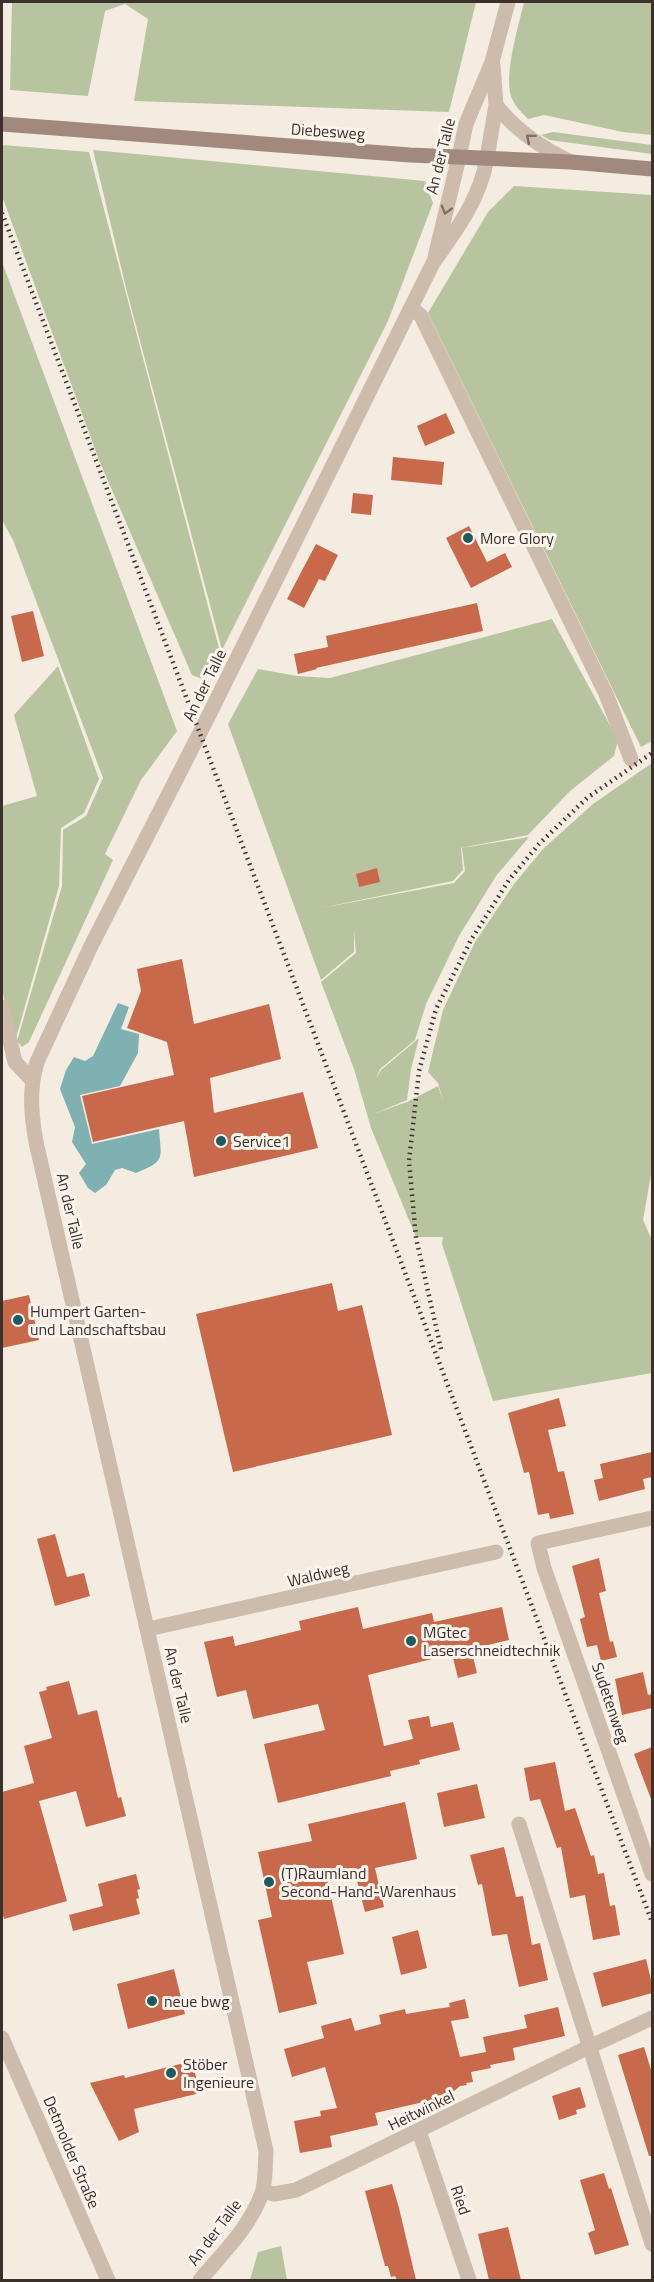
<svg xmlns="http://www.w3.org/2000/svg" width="654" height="2282" font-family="'Titillium Web',sans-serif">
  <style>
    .green { fill: #b8c4a0 }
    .water { fill: #7fb0b2 }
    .building { fill: #c8694b }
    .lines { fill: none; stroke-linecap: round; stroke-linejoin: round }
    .minor { stroke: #cdbbac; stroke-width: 15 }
    .tertiary { stroke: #cdbbac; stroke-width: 15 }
    .secondary { stroke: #a18a7d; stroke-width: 15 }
    .rail { stroke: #3b302b; stroke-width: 4.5; stroke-dasharray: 1.5 4.5; stroke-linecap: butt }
    .oneway { stroke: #7d6f65 }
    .poi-dot { fill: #1f5a5e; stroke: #fbf5ee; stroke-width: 2 }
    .labels { text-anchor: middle; stroke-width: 6; stroke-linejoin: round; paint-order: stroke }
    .street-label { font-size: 16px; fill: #3b302b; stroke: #fbf5ee }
    .poi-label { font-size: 16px; fill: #3b302b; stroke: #fbf5ee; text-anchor: start }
  </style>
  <rect width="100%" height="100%" fill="#f4ebe1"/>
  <!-- green -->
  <path class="green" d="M12 2H476L449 112 134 101 148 19 125 4 105 11 88 96 10 90Z
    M524 2H652V135L623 132 544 115 528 119C521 112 514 105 511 96 504 74 519 24 524 2Z
    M553 132 652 145V154L550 140 541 135Z
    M2 145 89 152 220 652 205 680 192 675 99 460 2 196Z
    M93 150 425 181 433 203 388 321 222 650 126 288Z
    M514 186 652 195V741L641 747 428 313 488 212Z
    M2 262 177 731 141 780 105 854 113 860 29 1042 22 1047 17 1041 62 886 63 830 86 816 103 778 13 540 2 520Z
    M552 619 618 740 614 756 570 791 528 835 461 848 463 870 453 881 316 909 454 883 465 871 462 848 529 837 496 876 459 936 426 1004 415 1040 380 1069 376 1079 381 1070 419 1038 411 1069 407 1100 376 1113 407 1102 438 1086 443 1100 438 1083 428 1072 443 1010 475 942 514 884 543 849 593 804 652 763V1169L643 1220 652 1240V1373L493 1401 442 1244 443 1237H416L371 1128 354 1069 321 982 356 953 354 931V952L321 980 228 724 258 669 297 676 330 678Z
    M58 666 99 779 84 813 61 828 59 886 14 1045 2 988V806L37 796 14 715Z
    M281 2246 287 2280H250L258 2252Z"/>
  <!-- water -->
  <path class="water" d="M118 1003 129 1007 121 1029 139 1034 138 1053 120 1086 80 1095 92 1144 159 1129C161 1159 166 1161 136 1173L122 1168 115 1170 106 1185 95 1193 88 1188 79 1173 86 1164 72 1142 75 1127 60 1089 66 1070 74 1057 85 1061 93 1056Z"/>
  <!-- building -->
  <path class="building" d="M446 413 455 433 425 446 417 426Z
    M393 457 444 462 442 485 391 480Z
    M353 493 373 495 371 515 351 513Z
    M469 526 487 562 505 553 512 567 471 588 446 538Z
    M316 544 338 555 325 581 319 579 304 608 287 599Z
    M477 603 483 631 316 668 317 669 298 674 294 654 328 647 326 636Z
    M33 611 44 656 22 662 11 616Z
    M377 868 380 882 359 887 356 874Z
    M182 959 194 1024 269 1004 281 1059 210 1078 214 1113 303 1092 318 1148 194 1177 184 1121 93 1142 82 1096 174 1075 167 1042 127 1028 141 991 137 969Z
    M332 1283 338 1311 362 1305 392 1435 233 1472 196 1314Z
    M29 1295 39 1340 2 1348V1301Z
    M559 1398 566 1426 548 1430 558 1472 564 1471 574 1514 550 1519 549 1513 538 1515 529 1472 524 1473 508 1413Z
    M652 1452V1477L643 1479 645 1489 599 1501 594 1480 603 1478 600 1464Z
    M55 1534 67 1577 84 1573 90 1596 55 1606 37 1539Z
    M599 1558 606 1591 599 1593 610 1642 613 1641 617 1657 601 1661 597 1645 587 1647 580 1619 585 1617 572 1566Z
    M358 1607 363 1629 432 1613 434 1622 502 1607 509 1640 471 1649 477 1673 458 1678 452 1654 368 1675 384 1746 413 1739 408 1720 429 1716 431 1727 453 1722 460 1750 419 1760 420 1764 390 1771 391 1776 278 1803 264 1744 325 1730 318 1704 253 1719 246 1690 217 1697 204 1642 233 1636 235 1646 301 1630 299 1621Z
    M643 1672 648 1695 652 1694V1708L622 1715 615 1679Z
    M69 1681 78 1715 97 1710 118 1798 121 1797 126 1816 86 1827 76 1791 39 1801 67 1901 4 1919 2 1911V1792L34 1783 24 1746 52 1738 39 1692 47 1690 46 1687Z
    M652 1747V1799H651L634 1754Z
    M555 1762 565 1811 575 1808 591 1856 594 1855 598 1874 604 1873 610 1906 615 1905 620 1935 593 1940 585 1895 570 1898 561 1847 557 1848 540 1799 530 1801 524 1768Z
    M477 1784 485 1818 444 1827 437 1793Z
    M405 1802 417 1859 375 1868 384 1907 365 1912 355 1873 327 1879 344 1954 307 1962 317 2004 279 2013 258 1920 272 1917 258 1852 312 1841 308 1824Z
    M504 1847 516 1897 523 1896 532 1945 540 1943 548 1980 519 1987 507 1934 492 1936 482 1884 478 1885 470 1855Z
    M136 1874 140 1889 137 1890 139 1898 136 1899 140 1914 73 1931 69 1915 103 1906 98 1884Z
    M418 1930 427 1968 401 1975 392 1937Z
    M646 1959 652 1984V1993L602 2007 593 1973Z
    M174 1969 185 2014 128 2029 117 1984Z
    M465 1999 469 2018 451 2021 460 2057 486 2052 483 2037 527 2028 524 2015 558 2007 565 2036 513 2048 515 2060 490 2065 491 2068 471 2072 473 2082 466 2083 467 2085 460 2086 454 2091 447 2093V2094L437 2096V2099L375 2113 378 2125 330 2136 332 2147 300 2153 294 2121 321 2116 320 2111 337 2108 325 2067 292 2077 284 2049 324 2038 321 2026 351 2018 355 2031 381 2024 379 2015 405 2009 406 2014 435 2009 450 2007 449 2003Z
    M644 2047 652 2073V2156H649L618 2055Z
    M192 2061 200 2093 134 2109 139 2132 119 2141 90 2083 124 2075 125 2078Z
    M580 2087 586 2107 576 2110 577 2114 559 2120 552 2096Z
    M604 2173 609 2189 611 2188 629 2245 595 2255 588 2233 595 2230 580 2180Z
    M392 2184 399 2208 416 2280H397L395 2276 391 2277 388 2266H385L365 2191Z
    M508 2227 521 2280H489L478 2234Z"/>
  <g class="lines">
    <!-- minor -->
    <path class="minor" d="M435 257 459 157
      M411 307 421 316 606 694 631 759
      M2 1007 15 1062 32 1080
      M652 1518 538 1543 544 1568 652 1874
      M148 1629 496 1552
      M519 1824 652 2244
      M419 2131 469 2280
      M263 2191 274 2194 296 2190 591 2046 652 2018
      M200 2280C222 2254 250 2227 262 2193 266 2181 265 2164 266 2151L36 1142C31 1114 29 1089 37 1062L91 946 210 713 433 263C457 229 480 199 487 158"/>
    <!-- tertiary -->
    <path class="tertiary" d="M496 105C516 131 541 148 571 162
      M459 157 466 124 492 62 508 2
      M487 158 496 105 493 65
      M2 2038 108 2280"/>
    <!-- secondary -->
    <path class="secondary" d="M2 124 410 155 571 162 652 169"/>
    <!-- rail -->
    <path class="rail" d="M2 213 652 1922
      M441 1349 416 1238 409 1161 419 1071 436 1009 471 940 509 880 539 844 587 798 652 753"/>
  </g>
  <!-- one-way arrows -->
  <defs><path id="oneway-chevron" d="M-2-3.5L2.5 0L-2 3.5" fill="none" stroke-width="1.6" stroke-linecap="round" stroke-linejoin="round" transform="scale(1.5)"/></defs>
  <g class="oneway">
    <use href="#oneway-chevron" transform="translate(530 138) rotate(-140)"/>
    <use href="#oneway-chevron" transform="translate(446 210) rotate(106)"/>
  </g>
  <!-- markers -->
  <g class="poi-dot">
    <circle cx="468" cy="538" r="6"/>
    <circle cx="221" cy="1141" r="6"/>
    <circle cx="18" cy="1320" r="6"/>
    <circle cx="411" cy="1641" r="6"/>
    <circle cx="269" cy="1882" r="6"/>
    <circle cx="152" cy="2001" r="6"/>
    <circle cx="171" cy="2073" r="6"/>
  </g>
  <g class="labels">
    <!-- street labels -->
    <g class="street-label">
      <text transform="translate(328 131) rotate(4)" y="6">Diebesweg</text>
      <text transform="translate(440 156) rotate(-76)" y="6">An der Talle</text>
      <text transform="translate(204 685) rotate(-64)" y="6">An der Talle</text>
      <text transform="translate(71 1211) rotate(77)" y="6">An der Talle</text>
      <text transform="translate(318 1574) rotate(-13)" y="6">Waldweg</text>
      <text transform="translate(179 1685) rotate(77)" y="6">An der Talle</text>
      <text transform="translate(611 1703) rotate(71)" y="6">Sudetenweg</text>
      <text transform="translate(421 2110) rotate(-26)" y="6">Heitwinkel</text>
      <text transform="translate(72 2152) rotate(67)" y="6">Detmolder Straße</text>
      <text transform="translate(461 2200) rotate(71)" y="6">Ried</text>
      <text transform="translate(214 2232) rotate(-53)" y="6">An der Talle</text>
    </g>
    <!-- poi labels -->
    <g class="poi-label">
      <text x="480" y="544">More Glory</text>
      <text x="233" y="1147">Service1</text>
      <text x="30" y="1317">Humpert Garten-<tspan x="30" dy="18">und Landschaftsbau</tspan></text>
      <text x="423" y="1638">MGtec<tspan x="423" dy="18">Laserschneidtechnik</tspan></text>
      <text x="281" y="1879">(T)Raumland<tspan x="281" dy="18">Second-Hand-Warenhaus</tspan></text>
      <text x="164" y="2007">neue bwg</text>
      <text x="183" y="2070">Stöber<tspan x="183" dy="18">Ingenieure</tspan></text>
    </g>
  </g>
  <!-- border -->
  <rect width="654" height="2282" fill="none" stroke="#3b302b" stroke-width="6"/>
</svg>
